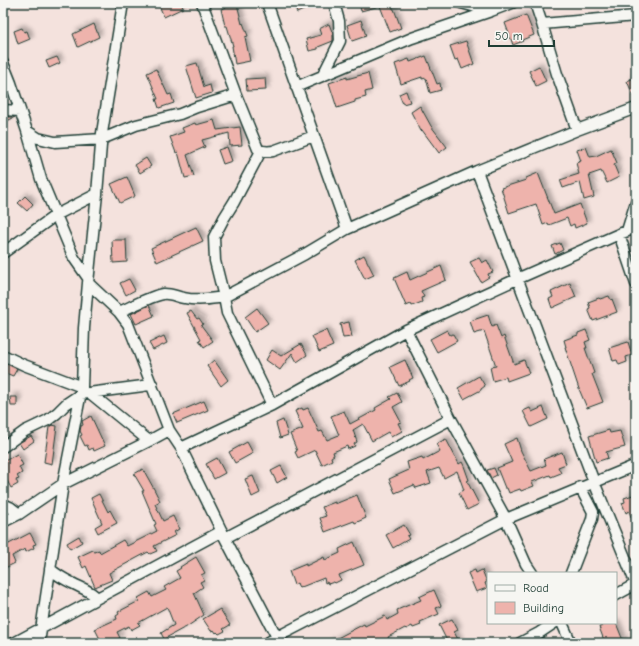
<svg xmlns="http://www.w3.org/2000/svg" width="639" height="646" font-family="'Comic Neue',sans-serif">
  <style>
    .building { fill: #eeb3ac; stroke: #1f3d34; filter: url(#shadow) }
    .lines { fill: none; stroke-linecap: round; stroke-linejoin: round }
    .street-casing { stroke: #1f3d34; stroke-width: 13 }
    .street { stroke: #f6f6f2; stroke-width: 10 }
  </style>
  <defs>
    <filter id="shadow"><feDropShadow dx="3.5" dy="-3.5" stdDeviation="2" flood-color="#0004"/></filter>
  </defs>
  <rect width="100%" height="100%" fill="#f4e2dd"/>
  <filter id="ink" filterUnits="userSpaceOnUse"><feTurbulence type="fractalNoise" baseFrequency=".025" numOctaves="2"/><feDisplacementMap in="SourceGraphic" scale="8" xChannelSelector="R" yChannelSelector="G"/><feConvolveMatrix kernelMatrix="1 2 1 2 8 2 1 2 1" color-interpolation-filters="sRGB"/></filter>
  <g filter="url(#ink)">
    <!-- building -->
    <path class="building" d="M158 3H181L183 8 164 17Z
      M293 3H318L297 13Z
      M359 3H392L393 9H394L401 28 390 32 380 6 361 11Z
      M237 4 242 24 243 23 248 36 245 37 250 61 235 64 232 46H233L227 26H225L221 9Z
      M526 15 534 35 522 40 523 41 513 45 505 23Z
      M361 20 366 36 352 41 347 25Z
      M94 24 99 37 78 47 73 34Z
      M329 24 333 34V41L318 47V49L309 51 306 39 321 35 319 29Z
      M22 28 24 32 27 31 30 39 18 44 14 31Z
      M466 41 474 64 462 69 458 59 455 60 450 46Z
      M426 56 437 84 440 83 441 90 430 93 426 78 422 79V77L401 84 395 64 409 59 410 62Z
      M57 57 60 63 49 68 46 61Z
      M197 63 204 87 210 85 212 93 196 98 186 66Z
      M539 66 546 81 536 86 529 71Z
      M156 69 168 95 171 94 174 103 159 108 156 99H158L147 73Z
      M368 73 372 90 365 92 366 97 355 100V102L337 108 329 83 347 77V79Z
      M636 77V102L627 81Z
      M265 78 266 90 247 91 246 79Z
      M406 91 410 102 403 104 399 94Z
      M420 106 431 126 447 147 439 153 422 130 421 131 411 112Z
      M3 117H15L3 123Z
      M214 120 217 130 240 127 242 145 230 146 229 133 202 140 205 147 187 155 194 176 185 178 178 152 176 153 170 137 184 132 182 128 195 123 196 125Z
      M227 147 232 161 223 164 218 150Z
      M586 147 590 157 596 156 611 149 617 163 614 165 619 177 607 183 601 171 589 175 594 197 584 200 580 182 563 188 560 180 579 174 576 163 581 161 577 150Z
      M146 158 151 166 140 173 135 165Z
      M538 173 554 214 580 204 587 223 575 228 574 224 570 226 567 218 549 225 548 223 543 225 536 204 509 213 501 188 526 180V178Z
      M127 177 135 196 120 203 111 184Z
      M25 196 33 204 27 211 18 203Z
      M196 227 203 241 157 262 151 248Z
      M112 240H126L127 262 113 263Z
      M560 243 563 250 555 254 552 246Z
      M364 255 374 275 365 279 355 260Z
      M479 258 482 263 487 260 493 272 488 274 489 277 481 282 470 262Z
      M441 266 446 280 421 291 424 297 421 298 422 302 412 306 411 304 406 306 394 278 407 272 410 280Z
      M129 279 135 290 126 295 120 283Z
      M570 283 576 297 552 308 549 299 553 297 551 292Z
      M609 296 611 300 612 299 617 312 593 321 588 309 590 308 588 302 599 298 600 299Z
      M149 305 154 316 136 324 131 314Z
      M257 308 268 323 255 332 245 317Z
      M191 311 197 319 199 318 203 324 201 325 213 341 204 347 199 340 201 339 187 313Z
      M488 315 492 327 496 325 501 338 504 336 514 364 524 360 529 373 507 381 506 377 493 381 490 367 496 366 484 331 474 334 470 321Z
      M349 322 352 337 343 338 340 324Z
      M326 330 333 346 319 352 312 336Z
      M447 330 450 335 453 334 457 341 437 352 430 339Z
      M586 330 590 340 585 342 587 348H585L594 373 592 374 603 402 587 408 579 389 565 347H566L564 340 578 335V333Z
      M164 336 167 343 153 350 149 343Z
      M628 342 632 355 626 357 627 362 619 365 617 360 613 361 609 348Z
      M301 344 307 355 297 362 292 353 280 370 266 360 272 350 281 356Z
      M214 360 228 380 221 386 207 366Z
      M405 360 413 378 409 380 410 381 399 386 390 367Z
      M3 364 6 365 7 364 17 369 13 376 3 372Z
      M479 376 485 386 481 389V390L464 399 458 388Z
      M397 393 402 402 393 407 401 422 398 423 402 431 391 437 388 432 372 441 363 424 353 430 357 442 354 444 355 446 348 449 347 446 333 452 334 455 331 457 332 460 322 465 315 450 298 458 295 452 297 451 290 434 303 429 295 411 302 408 303 410 308 408 319 432 322 431 327 440 339 435 331 416 344 411 350 424 376 410 375 408 391 399 389 397Z
      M10 397H17V406H11Z
      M204 401 208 410 177 423 173 414Z
      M543 407 548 419 531 427 523 411 530 408 532 412Z
      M91 416 105 446 94 451 93 448 89 450 87 445 85 446 80 436 82 435 80 431 81 426 83 425 82 421Z
      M283 420 288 435 280 438 276 423Z
      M52 425 57 426 52 464 44 462 49 427Z
      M609 430 610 433 620 431 625 447 606 452 608 458 596 462 589 436Z
      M31 436 34 441 23 449 19 443Z
      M517 438 521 451 531 471 546 465 544 459 562 452 566 464 558 467 561 473 551 477 550 475 532 482 534 486 521 491 520 489 509 493 507 488H505L497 468 512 462 504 444Z
      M446 439 459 464 462 462 464 466 469 480 467 481 479 504 467 510 459 493 464 490 457 471 444 478 439 468 427 472 431 483 416 488 414 485 395 493 389 479 409 470 407 462 422 457 423 460 440 451 436 444Z
      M247 442 253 453 235 463 229 452Z
      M17 454 23 465 19 467 22 473 17 476 19 479 16 480 18 484 11 488 3 473V462Z
      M217 458 225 473 214 479 206 464Z
      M281 466 287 477 277 483 271 471Z
      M494 468 497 475 491 478 487 470Z
      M143 469 154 489 160 501 155 504 163 521 173 516 179 529 174 532 176 535 154 546 157 551 150 554 148 552 109 573 112 580 95 587 86 566 83 568 78 557 93 550 94 552 99 550 100 553 123 540 127 546 157 531 154 525 156 524 142 491H144L134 474Z
      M253 476 260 493 252 497 245 479Z
      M99 494 108 512 110 510 117 523 98 533 95 527 102 523 91 498Z
      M636 494V529H635L629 511 626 513 622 503 625 502 624 498Z
      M357 495 366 518 355 523 354 521 325 532 320 518 326 516 322 507 335 502V504Z
      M404 525 410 535 407 536 409 539 393 548 386 535Z
      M30 533 36 544 33 545 34 548 26 552 25 549 12 556 15 563 3 569V547Z
      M79 536 82 542 70 549 67 543Z
      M354 542 364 565 339 575 341 580 335 583 334 582 328 584 327 582 325 583 324 578 299 588 297 583 294 585 289 571 306 564V566L324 557 325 560 340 553 339 549Z
      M196 557 205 573 201 575 204 580 200 582 203 587 194 593 204 615 185 628H184L164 639 161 633 174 625 167 607 138 623 140 625 131 630 129 626 117 632 120 638 115 641 116 643H102L95 629 117 619 116 616 119 614 118 612 139 601 138 598 149 592 152 597 166 590 164 587 180 578 176 571 181 568 180 567Z
      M475 570 476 573 482 570 487 582 485 583 487 588 476 592 468 573Z
      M434 590 441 606 436 608 439 614 420 622 421 625 413 628 412 626 406 629 405 628 388 637 389 640 382 643H328L364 624 365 626 385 616 387 620 398 614 397 610 421 600 419 597Z
      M220 609 230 625 223 629 225 631 219 634 217 632 216 633 214 630 211 631 203 619Z
      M452 619 458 630 454 632 460 643H448L439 625Z
      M602 623H616L624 643H605L599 627 603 626Z"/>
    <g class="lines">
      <defs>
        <path id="street" d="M123 3 102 133 97 194 88 283 119 312 128 324 169 430 181 448 225 538 280 643
          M202 3 236 95 258 149C263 152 267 152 273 151L314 136
          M267 3 347 229
          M461 3 491 11
          M535 3 542 24 557 74 577 130
          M542 24 636 16
          M3 63 11 83 27 131 41 179 74 258 88 278
          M323 75 340 41 339 21 334 3
          M296 87 412 38 491 11 512 3
          M3 110 20 111
          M27 131 38 138 55 142 102 139 136 125 180 114 197 107 236 95
          M261 151 234 202 224 218 214 237 215 261 224 297 227 313 272 405
          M477 171 594 482 636 584
          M627 231 636 202
          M619 234 636 284
          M3 253 56 215 97 194
          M119 312C131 307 151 296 163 294 170 293 177 297 184 298 197 301 211 299 224 297L305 254 347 229 477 171 577 130 636 108
          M406 330 451 419 506 519 526 564 532 573
          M3 355 24 365 82 387
          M90 393 149 441
          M3 447 25 431 48 420 57 413 66 404 81 394 143 386 152 384
          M181 448 272 405 406 330 517 279 619 234 636 228
          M3 504 10 507 19 514
          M3 522 19 514 63 484 149 441 169 430
          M225 538 451 419
          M50 569C57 575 64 579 72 583 81 588 90 590 97 598
          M571 573 592 519 593 512 580 487
          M616 595 636 584
          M562 623 571 643
          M14 643 222 531
          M39 643 63 484 82 387 84 328 88 283
          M267 643 277 637 506 519 636 465
          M520 643 539 633 554 623"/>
      </defs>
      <!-- street casing -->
      <use href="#street" class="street-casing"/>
      <!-- street -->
      <use href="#street" class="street"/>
    </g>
  </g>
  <!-- margin -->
  <rect width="639" height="646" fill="none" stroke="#f6f6f2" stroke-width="16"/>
  <rect x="8" y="8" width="623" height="630" fill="none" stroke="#1f3d34" stroke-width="1.5" filter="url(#ink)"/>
  <!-- legend -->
  <rect x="487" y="572" width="130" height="52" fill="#f6f6f2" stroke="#a0aca6"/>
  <rect x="495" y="585" width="20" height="6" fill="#f6f6f2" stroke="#a0aca6"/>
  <text x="523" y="592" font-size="12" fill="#1f3d34">Road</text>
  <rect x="495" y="602" width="20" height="12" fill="#eeb3ac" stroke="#a0aca6"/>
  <text x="523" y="612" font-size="12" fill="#1f3d34">Building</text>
  <!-- scale -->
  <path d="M489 40v6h65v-6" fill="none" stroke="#1f3d34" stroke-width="2"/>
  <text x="495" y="40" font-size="12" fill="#1f3d34" stroke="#f6f6f2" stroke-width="3" paint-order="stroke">50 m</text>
</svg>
